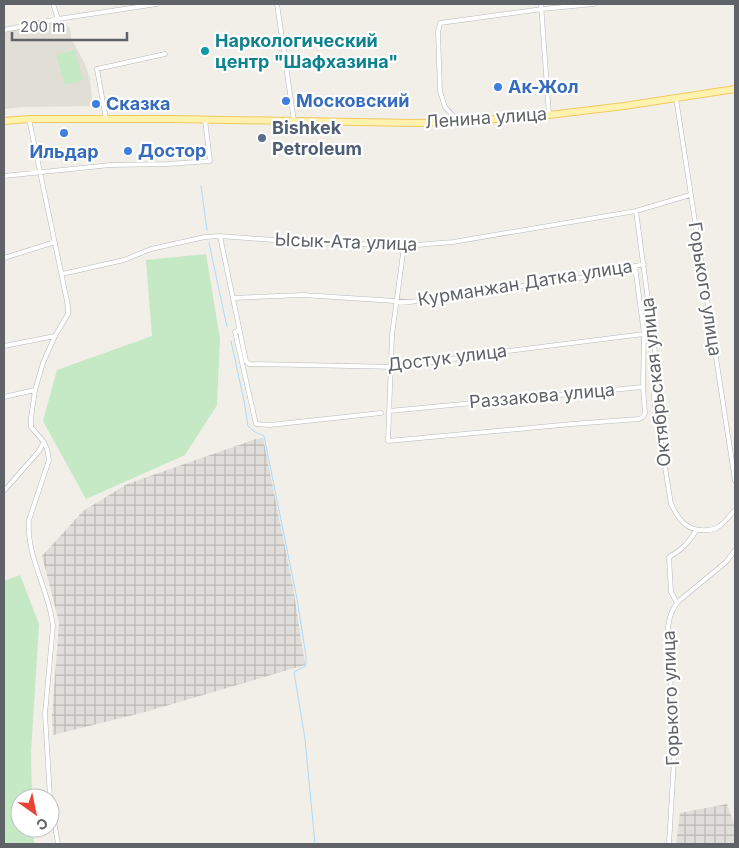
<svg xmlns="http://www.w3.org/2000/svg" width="739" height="848" font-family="Inter,sans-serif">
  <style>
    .industrial { fill: url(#industrial-grid) }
    .education { fill: #e1ded6 }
    .green { fill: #c5e8c5 }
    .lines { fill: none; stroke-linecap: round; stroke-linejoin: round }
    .stream { stroke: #aadaff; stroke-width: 1 }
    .street-casing { stroke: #b5b8bc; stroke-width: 5 }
    .primary-casing { stroke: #f2c960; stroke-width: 8 }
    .street { stroke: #fff; stroke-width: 4 }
    .primary { stroke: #fff2af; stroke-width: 6 }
    .culture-dot { fill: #0f9aa8; stroke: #fff; stroke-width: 2 }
    .shop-dot { fill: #3f7fe0; stroke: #fff; stroke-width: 2 }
    .service-dot { fill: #5c6f8a; stroke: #fff; stroke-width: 2 }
    .labels { text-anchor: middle; stroke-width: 4.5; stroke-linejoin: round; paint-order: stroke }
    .culture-label { font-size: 18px; font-weight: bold; fill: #0d838f; stroke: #fff; text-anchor: start }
    .shop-label { font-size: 18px; font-weight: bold; fill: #366cbe; stroke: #fff; text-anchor: start }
    .street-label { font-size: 18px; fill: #5f6368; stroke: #fff }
    .service-label { font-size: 18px; font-weight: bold; fill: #4e5e75; stroke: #fff; text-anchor: start }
  </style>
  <defs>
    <pattern id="industrial-grid" width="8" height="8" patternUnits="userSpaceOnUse" patternTransform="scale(1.25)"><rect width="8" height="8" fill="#e0deda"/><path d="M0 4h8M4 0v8" fill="none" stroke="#b9b8b5"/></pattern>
  </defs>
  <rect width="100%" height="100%" fill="#f1efe8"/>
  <!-- industrial -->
  <path class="industrial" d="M263 438 293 587 305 665 145 712 53 735 52 717 59 622 42 556 83 511 127 484 256 439Z
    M727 804 735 827V844H676L680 813Z"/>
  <!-- education -->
  <path class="education" d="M62 21 70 28 71 38 85 64 90 79 92 100 91 106 23 107 4 109V32Z"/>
  <!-- green -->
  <path class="green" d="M75 50 83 80 65 85 56 55Z
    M206 254 220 339 217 405 185 455 86 499 43 421 57 370 152 336 146 260Z
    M20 575 39 624 31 753 32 798H20V828H33L34 844H4V581Z"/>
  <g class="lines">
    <!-- stream -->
    <path class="stream" d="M201 186 207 230
      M209 243 227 327
      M231 341 244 401 248 426 255 432 264 436 297 599 306 656V666L294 672 305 739 315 844"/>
    <defs>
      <path id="street" d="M53 4 58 19
        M277 4 294 121
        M541 4 549 115
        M4 30 58 19 157 4
        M676 98 735 481
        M29 119 68 306V314L55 336 43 363 35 390 31 418V427L44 442 47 449 49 460 29 520C26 556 49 590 53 626L45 714 50 797 58 844
        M106 119 97 69 165 54
        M459 122 445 107 440 91 438 32 440 23 542 9 594 4
        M4 176 110 165 168 164 210 161 205 120
        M636 211 655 352 654 399 671 504C679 520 687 532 707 530 711 530 715 529 718 527 725 523 730 515 735 510
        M220 236 246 361 249 364 398 367 508 351 644 334
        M404 246 392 335 388 441 572 424 639 419 643 417 645 413 643 387
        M4 258 55 242
        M62 274 124 260 151 249 205 237 220 236 287 241 404 246 453 242 636 211 690 195
        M233 298 303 295 410 302 593 276 644 264
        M239 330 235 332 256 424 270 425 381 413
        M4 346 55 336
        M4 397 35 390
        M389 411 643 387 644 334 635 266
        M4 491 39 451 44 442
        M677 603 671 592 669 557C683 549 687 544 696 531
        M669 844 674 760 668 627C670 615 672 608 680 600L726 562 735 550"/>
      <path id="primary" d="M4 121 29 119H172L414 123 459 122 549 115 624 106 735 89"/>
    </defs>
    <!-- street casing -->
    <use href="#street" class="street-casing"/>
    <!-- primary casing -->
    <use href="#primary" class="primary-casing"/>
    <!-- street -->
    <use href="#street" class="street"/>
    <!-- primary -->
    <use href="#primary" class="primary"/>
  </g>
  <!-- markers -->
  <circle class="culture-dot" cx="205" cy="51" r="5"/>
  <g class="shop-dot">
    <circle cx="498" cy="87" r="5"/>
    <circle cx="286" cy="101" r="5"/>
    <circle cx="96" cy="104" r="5"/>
    <circle cx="64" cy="133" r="5"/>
    <circle cx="128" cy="151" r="5"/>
  </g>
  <circle class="service-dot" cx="262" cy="138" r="5"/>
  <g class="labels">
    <!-- culture labels -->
    <g class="culture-label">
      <text x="215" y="47">Наркологический<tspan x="215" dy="21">центр "Шафхазина"</tspan></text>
    </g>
    <!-- shop labels -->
    <g class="shop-label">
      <text x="508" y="93">Ак-Жол</text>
      <text x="296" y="107">Московский</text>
      <text x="106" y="110">Сказка</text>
      <text x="138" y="157">Достор</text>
      <text x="64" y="158" text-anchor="middle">Ильдар</text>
    </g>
    <!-- street labels -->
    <g class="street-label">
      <text transform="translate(486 118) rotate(-4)" y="6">Ленина улица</text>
      <text transform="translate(346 242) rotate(2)" y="6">Ысык-Ата улица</text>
      <text transform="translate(525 283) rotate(-9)" y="6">Курманжан Датка улица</text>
      <text transform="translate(705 289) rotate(81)" y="6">Горького улица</text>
      <text transform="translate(447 358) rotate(-7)" y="6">Достук улица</text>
      <text transform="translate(656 382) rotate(-96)" y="6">Октябрьская улица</text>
      <text transform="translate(542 396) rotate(-5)" y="6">Раззакова улица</text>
      <text transform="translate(671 698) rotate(-92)" y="6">Горького улица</text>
    </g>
    <!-- service labels -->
    <g class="service-label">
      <text x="272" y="134">Bishkek<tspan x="272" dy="21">Petroleum</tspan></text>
    </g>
  </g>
  <!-- border -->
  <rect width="739" height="848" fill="none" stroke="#5f6368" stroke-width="10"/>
  <!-- north arrow -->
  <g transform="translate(35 813) rotate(147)"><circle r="24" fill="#ffffff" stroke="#bfc1c3"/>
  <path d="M0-4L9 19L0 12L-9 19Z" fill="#ea4335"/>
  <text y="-8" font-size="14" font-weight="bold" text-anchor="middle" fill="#5f6368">С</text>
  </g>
  <!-- scale -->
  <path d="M12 32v8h115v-8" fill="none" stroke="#5f6368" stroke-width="2.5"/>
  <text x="20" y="32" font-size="15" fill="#5f6368" stroke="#ffffff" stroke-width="4" paint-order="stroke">200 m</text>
</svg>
